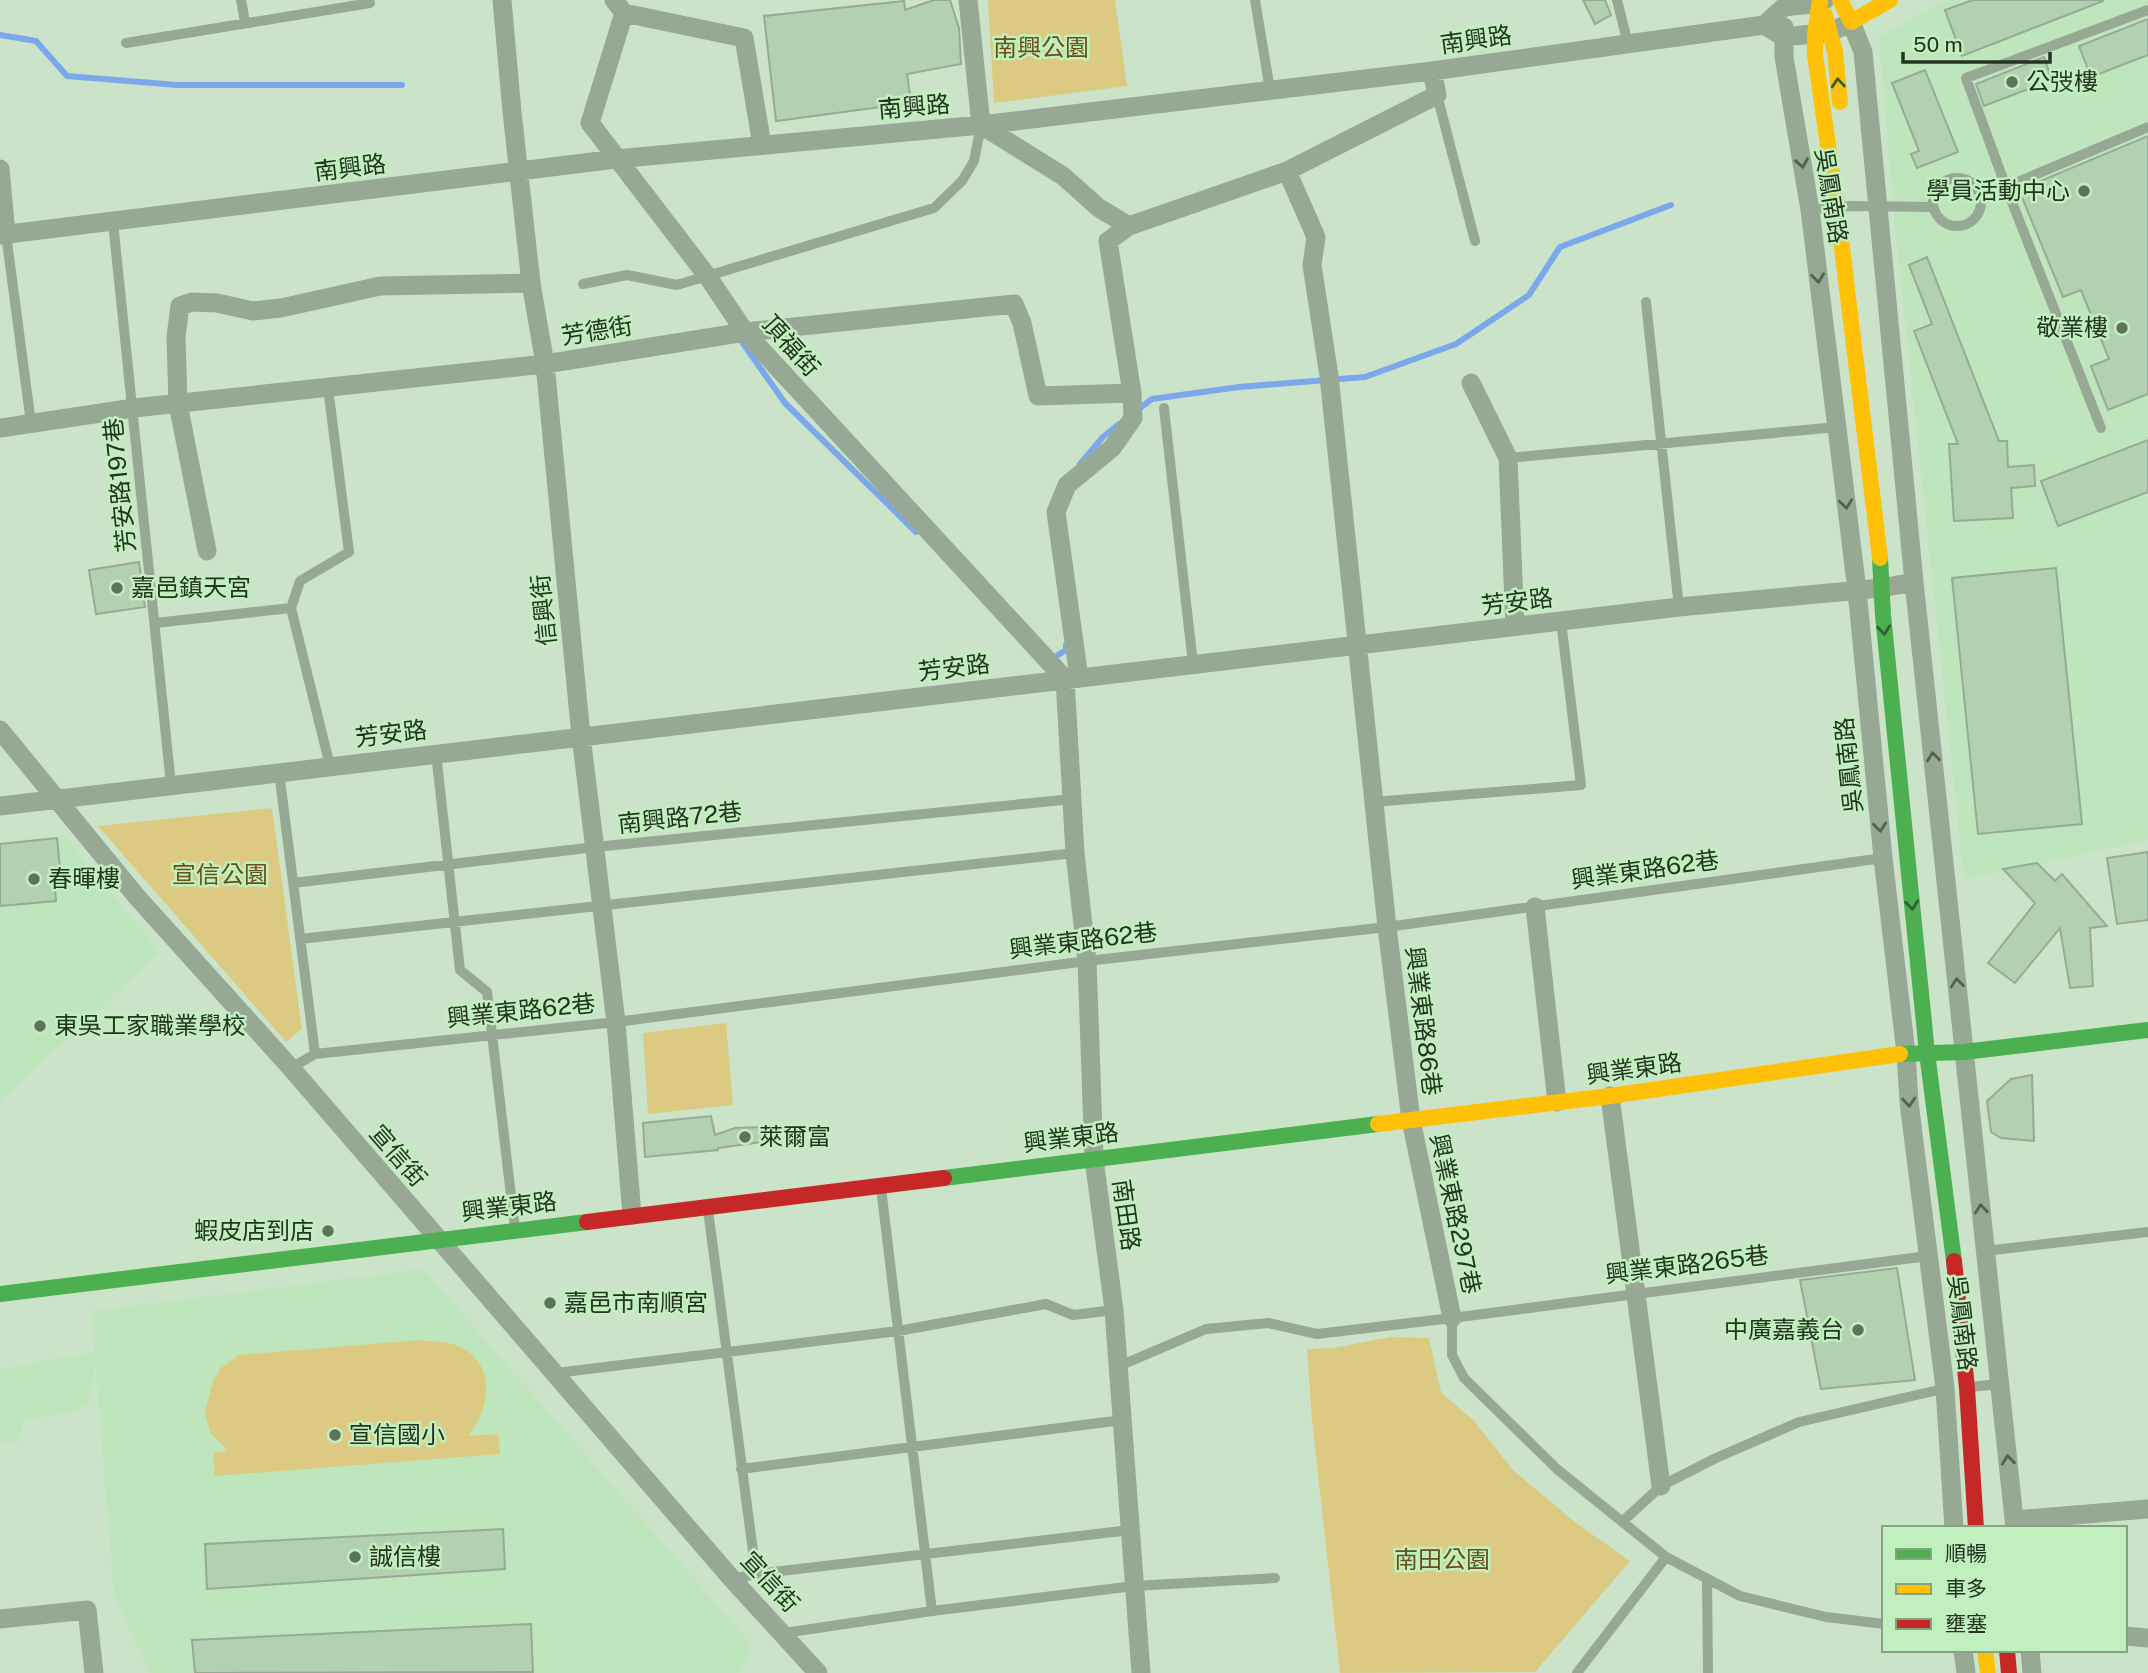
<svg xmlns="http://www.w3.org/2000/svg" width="2148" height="1673" font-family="'Public Sans','Noto Sans TC',sans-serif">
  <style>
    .built { fill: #bee5bb }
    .green { fill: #dcca83 }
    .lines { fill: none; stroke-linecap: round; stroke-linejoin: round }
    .stream { stroke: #7aa8eb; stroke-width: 6 }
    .building { fill: #b2d1b0; stroke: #97aa95; stroke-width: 2 }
    .lane { stroke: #97a895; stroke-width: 10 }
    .street { stroke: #97a895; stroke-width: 19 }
    .fast { stroke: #4caf50; stroke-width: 16 }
    .slow { stroke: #ffc107; stroke-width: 16 }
    .jam { stroke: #c62828; stroke-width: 16 }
    .oneway { stroke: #315f31 }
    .oneway2 { stroke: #51624f }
    .poi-dot { fill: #5e725c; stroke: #c2efbe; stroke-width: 2.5 }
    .labels { text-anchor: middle; stroke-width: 5; stroke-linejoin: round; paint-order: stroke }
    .street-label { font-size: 24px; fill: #233421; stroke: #c2efbe }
    .park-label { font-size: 24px; fill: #6a4f17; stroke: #c2efbe }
    .poi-label { font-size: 24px; fill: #233421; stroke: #c2efbe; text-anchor: start }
  </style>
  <rect width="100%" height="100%" fill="#cbe4c9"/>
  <!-- built -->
  <path class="built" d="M1944 0H2148V840L1964 880 1893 207 1879 38Z
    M64 835 160 952 0 1101V843Z
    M423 1269 752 1645 740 1673H149L114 1594 95 1359 91 1401 74 1412 25 1419 18 1441 0 1443V1369L94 1352 91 1311Z"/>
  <!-- green -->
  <path class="green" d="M988 0H1115L1127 86 994 103Z
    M272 808 302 1029 286 1042 98 826Z
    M726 1023 733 1105 648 1114 643 1033Z
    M1390 1337 1429 1338 1441 1392 1474 1421 1513 1470 1576 1523 1630 1561 1535 1672 1340 1673 1312 1420 1307 1349 1333 1348Z
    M422 1340C432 1342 445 1341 455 1345 498 1361 491 1407 468 1436L498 1434 500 1454 215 1476 213 1453 228 1451 210 1433 205 1412 213 1381 221 1368 239 1355Z"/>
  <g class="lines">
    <!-- stream -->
    <path class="stream" d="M0 35 36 41 67 76 177 85H402
      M742 342 785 403 916 532
      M1136 411 1152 399 1239 387 1365 377 1456 344 1529 295 1560 247 1671 205
      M1080 464 1103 437 1119 424
      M1050 660 1066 650V645"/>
  </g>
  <!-- building -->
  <path class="building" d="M934 0H950L959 28 961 64 907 74 911 103 776 121 764 16 904 1 905 10Z
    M1583 0H1605L1611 15 1595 24Z
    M1973 0H2103V1L1962 56 1945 10Z
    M2148 19V55L2091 77 2079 46Z
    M2044 57 2052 80 1984 106 1976 84Z
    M1925 70 1958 152 1917 168 1911 154 1919 151 1892 83Z
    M2148 136V394L2108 410 2091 366 2109 359 2081 290 2063 297 2019 190Z
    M1927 257 1999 441H2007L2008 467 2034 465 2035 486 2011 488 2013 518 1954 521 1949 444H1958L1914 331 1932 324 1909 265Z
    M2148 440V492L2058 526 2041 481Z
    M139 562 145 607 96 614 89 570Z
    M2056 568 2082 824 1978 834 1952 578Z
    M57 838 60 869 66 868 68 886 55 888 56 901 0 906V844Z
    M2148 852V920L2117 924 2107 858Z
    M2037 863 2055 881 2062 874 2107 926 2090 928 2093 986 2070 988 2060 928 2015 983 1988 963 2035 903 2003 869Z
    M2032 1075 2034 1141 2001 1138 1991 1132 1987 1101 2011 1079Z
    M711 1116 715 1135 735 1128 765 1127 770 1141 718 1148V1150L645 1157 643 1123Z
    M1897 1268 1915 1380 1821 1389 1800 1280Z
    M503 1529 505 1569 207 1589 205 1544Z
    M531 1624 533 1672 195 1673 192 1640Z"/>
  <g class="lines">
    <!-- lane -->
    <path class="lane" d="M241 0 245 22
      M1255 0 1270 90
      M1617 0 1628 44
      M126 43 370 3
      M1437 95 1475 241
      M1933 202a24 24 0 1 1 48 0a24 24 0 1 1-48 0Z
      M1980 195 2006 187 1966 78 2148 10
      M1810 210 1850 206 1933 207
      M113 222 171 785
      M6 234 31 423
      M583 284 627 275 677 285 934 208 962 181 974 161 981 125
      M1646 302 1679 607
      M328 388 349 552 300 581 291 608 330 766
      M1164 408 1193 664
      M2101 428 2006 187 2148 127
      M1508 458 1837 427
      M155 623 291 608
      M436 753 460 970 487 992 515 1229
      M279 772 315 1054
      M1373 802 1581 785 1561 621
      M293 883 595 847 1072 799
      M300 939 1075 853
      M291 1068 315 1054 616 1022 1087 961 1387 927 1883 858
      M881 1188 932 1611
      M708 1210 756 1574 733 1579
      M1985 1251 2148 1232
      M1452 1318 1928 1256
      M1117 1367 1206 1329 1268 1323 1317 1334 1452 1318V1355L1464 1378 1558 1470 1666 1557 1740 1596 1826 1617 1884 1624
      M556 1373 898 1331 1046 1304 1073 1315 1114 1310
      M1969 1387 2000 1384
      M741 1469 1122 1420
      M1622 1522 1661 1486 1716 1458 1799 1422 1947 1388
      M756 1574 1130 1530
      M1707 1579 1708 1673
      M784 1633 932 1611 1134 1586 1275 1578
      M1577 1673 1666 1557"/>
    <!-- street -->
    <path class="street" d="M502 0 512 112 531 283 545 364 581 736 616 1022 632 1215
      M614 0 624 13 590 123 708 277 745 332 1065 679 1075 853 1087 961 1094 1159 1114 1310 1141 1673
      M968 0 981 125 1063 176 1099 208 1129 226 1108 241 1132 393 1133 418 1112 448 1067 485 1056 512 1079 678
      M624 13 744 38 762 145
      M1764 25 1784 37 1831 32 1851 22 1863 52 1914 582 2015 1528
      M1784 27V57L1810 210 1857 590 1883 858 1906 1053 1909 1102 1945 1388 1954 1528
      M0 169 6 234
      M1287 171 1316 237 1312 265 1329 376 1387 927 1411 1120 1452 1318
      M1129 226 1287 171 1437 95 1432 71
      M0 235 616 159 981 125 1432 71 1764 25 1784 7 1821 3 1825 0
      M1471 383 1508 458 1515 626
      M0 428 134 408 545 364 745 332 1014 304 1022 323 1038 396 1132 393
      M207 551 178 404 176 337 180 306 192 302 217 303 253 311 281 308 380 286 531 283
      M0 730 137 897 291 1068 732 1579 818 1673
      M0 806 1679 607 1881 588 1914 582
      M1535 907 1557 1102
      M1610 1096 1661 1486
      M2014 1520 2148 1509
      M0 1619 87 1610 94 1673
      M2125 1636 2148 1638
      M1963 1650 1966 1673
      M2030 1650 2032 1673"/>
    <!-- fast -->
    <path class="fast" d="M1880 558 1883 615 1927 1053 1954 1261
      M1900 1054 1964 1052 2148 1030
      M944 1178 1378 1124
      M0 1294 587 1222"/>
    <!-- slow -->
    <path class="slow" d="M1820 0 1815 35V55L1837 207 1880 558
      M1840 0 1851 22 1890 0
      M1825 15 1835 52 1840 102
      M1378 1124 1610 1096 1900 1054
      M1985 1650 1988 1673"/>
    <!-- jam -->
    <path class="jam" d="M587 1222 944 1178
      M1954 1261 1967 1388 1976 1528
      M2007 1650 2009 1673"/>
  </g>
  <!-- one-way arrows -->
  <defs><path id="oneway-chevron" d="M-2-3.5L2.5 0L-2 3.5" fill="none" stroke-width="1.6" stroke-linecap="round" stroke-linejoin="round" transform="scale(1.75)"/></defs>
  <g class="oneway">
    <use href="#oneway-chevron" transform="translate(1838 83) rotate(-95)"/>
    <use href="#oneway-chevron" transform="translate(1884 630) rotate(84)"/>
    <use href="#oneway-chevron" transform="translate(1912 905) rotate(84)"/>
  </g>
  <g class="oneway2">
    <use href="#oneway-chevron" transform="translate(1802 163) rotate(80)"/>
    <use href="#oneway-chevron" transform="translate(1818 278) rotate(83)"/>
    <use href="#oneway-chevron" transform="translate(1846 504) rotate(83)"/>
    <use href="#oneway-chevron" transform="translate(1933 757) rotate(-96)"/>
    <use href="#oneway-chevron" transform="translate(1880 827) rotate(84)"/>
    <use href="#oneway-chevron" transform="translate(1957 983) rotate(-96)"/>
    <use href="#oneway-chevron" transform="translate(1909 1102) rotate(85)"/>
    <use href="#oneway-chevron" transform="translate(1981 1209) rotate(-96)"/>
    <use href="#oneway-chevron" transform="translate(2008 1460) rotate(-96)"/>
  </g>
  <!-- markers -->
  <g class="poi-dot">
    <circle cx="2012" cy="82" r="7"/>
    <circle cx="2084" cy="191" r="7"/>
    <circle cx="2122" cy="328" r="7"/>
    <circle cx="117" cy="588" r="7"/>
    <circle cx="34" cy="879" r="7"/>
    <circle cx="40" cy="1026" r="7"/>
    <circle cx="745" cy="1137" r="7"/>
    <circle cx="328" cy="1231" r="7"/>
    <circle cx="550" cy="1303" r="7"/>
    <circle cx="1858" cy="1330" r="7"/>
    <circle cx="335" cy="1435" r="7"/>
    <circle cx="355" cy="1557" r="7"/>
  </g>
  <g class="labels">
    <!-- street labels -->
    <g class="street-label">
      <text transform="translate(1476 40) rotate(-8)" y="8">南興路</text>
      <text transform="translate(914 107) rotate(-5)" y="8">南興路</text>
      <text transform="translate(350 168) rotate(-7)" y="8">南興路</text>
      <text transform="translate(1831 196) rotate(81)" y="8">吳鳳南路</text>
      <text transform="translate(597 331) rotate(-9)" y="8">芳德街</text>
      <text transform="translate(791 346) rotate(48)" y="8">頂福街</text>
      <text transform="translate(120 485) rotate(-96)" y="8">芳安路197巷</text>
      <text transform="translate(1517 602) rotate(-7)" y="8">芳安路</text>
      <text transform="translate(544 610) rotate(-96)" y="8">信興街</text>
      <text transform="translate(954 668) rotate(-7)" y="8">芳安路</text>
      <text transform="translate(391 734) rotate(-7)" y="8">芳安路</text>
      <text transform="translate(1849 765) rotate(-96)" y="8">吳鳳南路</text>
      <text transform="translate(680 818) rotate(-6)" y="8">南興路72巷</text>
      <text transform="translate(1645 870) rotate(-8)" y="8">興業東路62巷</text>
      <text transform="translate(1083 941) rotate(-7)" y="8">興業東路62巷</text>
      <text transform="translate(521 1011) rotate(-6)" y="8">興業東路62巷</text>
      <text transform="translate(1423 1021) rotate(83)" y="8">興業東路86巷</text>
      <text transform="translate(1634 1069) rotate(-8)" y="8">興業東路</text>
      <text transform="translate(1071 1138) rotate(-7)" y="8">興業東路</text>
      <text transform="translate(398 1156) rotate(49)" y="8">宣信街</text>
      <text transform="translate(509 1207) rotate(-7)" y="8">興業東路</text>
      <text transform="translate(1455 1214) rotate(78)" y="8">興業東路297巷</text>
      <text transform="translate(1126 1215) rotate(82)" y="8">南田路</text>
      <text transform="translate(1687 1265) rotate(-7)" y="8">興業東路265巷</text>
      <text transform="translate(1962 1323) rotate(83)" y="8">吳鳳南路</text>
      <text transform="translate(770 1582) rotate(47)" y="8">宣信街</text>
    </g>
    <!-- park labels -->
    <g class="park-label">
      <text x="1041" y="56">南興公園</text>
      <text x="220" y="883">宣信公園</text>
      <text x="1442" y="1568">南田公園</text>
    </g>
    <!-- poi labels -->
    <g class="poi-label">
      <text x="2026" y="90">公弢樓</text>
      <text x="2070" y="199" text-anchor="end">學員活動中心</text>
      <text x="2108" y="336" text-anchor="end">敬業樓</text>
      <text x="131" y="596">嘉邑鎮天宮</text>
      <text x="48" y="887">春暉樓</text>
      <text x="54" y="1034">東吳工家職業學校</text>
      <text x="759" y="1145">萊爾富</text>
      <text x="314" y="1239" text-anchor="end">蝦皮店到店</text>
      <text x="564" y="1311">嘉邑市南順宮</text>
      <text x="1844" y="1338" text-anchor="end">中廣嘉義台</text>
      <text x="349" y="1443">宣信國小</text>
      <text x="369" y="1565">誠信樓</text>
    </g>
  </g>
  <!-- legend -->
  <rect x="1882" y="1526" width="245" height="126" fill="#c2efbe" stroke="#82a47f" stroke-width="2"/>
  <rect x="1896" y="1549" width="35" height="10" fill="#4caf50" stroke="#82a47f" stroke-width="2"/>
  <text x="1945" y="1561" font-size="21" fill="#233421">順暢</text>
  <rect x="1896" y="1584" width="35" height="10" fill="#ffc107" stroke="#82a47f" stroke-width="2"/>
  <text x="1945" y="1596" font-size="21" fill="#233421">車多</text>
  <rect x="1896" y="1619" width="35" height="10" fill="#c62828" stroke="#82a47f" stroke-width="2"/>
  <text x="1945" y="1631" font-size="21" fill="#233421">壅塞</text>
  <!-- scale -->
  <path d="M1903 52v10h147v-10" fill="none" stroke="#233421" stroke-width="3.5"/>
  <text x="1913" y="52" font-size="21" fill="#233421" stroke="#c2efbe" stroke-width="5" paint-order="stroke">50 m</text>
</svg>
